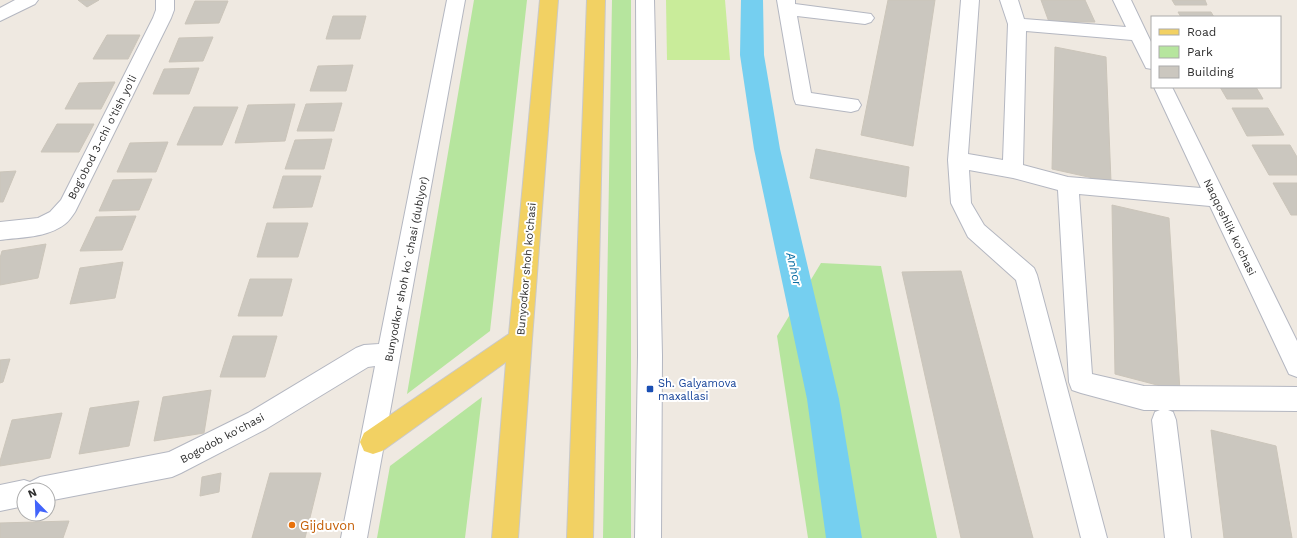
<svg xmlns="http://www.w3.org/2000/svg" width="1297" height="538" font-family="'Work Sans',sans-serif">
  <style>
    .green { fill: #b6e59e }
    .pitch { fill: #c9ec9a }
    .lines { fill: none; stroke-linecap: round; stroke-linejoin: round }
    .canal { fill: #75cff0; fill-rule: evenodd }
    .building { fill: #cbc7bf; stroke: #cbc5ba }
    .minor-casing { stroke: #b4b7c1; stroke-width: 2 }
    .major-casing { stroke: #c9c9c9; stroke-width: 2 }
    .minor { fill: #fff; fill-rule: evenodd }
    .major { fill: #f2d163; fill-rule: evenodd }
    .transit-dot { fill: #1a4fb4; stroke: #fff; stroke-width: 1.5 }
    .food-dot { fill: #e8710a; stroke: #fff; stroke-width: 1.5 }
    .labels { text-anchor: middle; stroke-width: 4; stroke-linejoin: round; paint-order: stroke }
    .street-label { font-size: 11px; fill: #2e2e2e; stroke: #fff }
    .transit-label { font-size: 11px; fill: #164399; stroke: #fff; text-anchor: start }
    .water-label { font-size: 12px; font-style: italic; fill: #0d6fa3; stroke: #fff }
    .near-food-label { font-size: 13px; fill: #c56008; stroke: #fff; text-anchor: start }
  </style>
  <rect width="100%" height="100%" fill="#efe9e1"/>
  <!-- green -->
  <path class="green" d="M474 0H527L490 331 407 394Z
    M612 0H631V538H603Z
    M821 263 881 266 937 538H808L777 336Z
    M482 397 465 538H377L390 466Z"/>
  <!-- pitch -->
  <path class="pitch" d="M666 0H725L730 60H667Z"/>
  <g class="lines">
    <!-- canal -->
    <path class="canal" d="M741 0H763L764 55 780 149 839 399 862 538H826L807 399 754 149 740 55Z"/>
  </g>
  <!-- building -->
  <path class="building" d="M78 0H99L87 7Z
    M888 0H935L913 146 861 135Z
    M1041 0H1085L1095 22H1049Z
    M1172 0H1205L1207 5H1175Z
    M195 1H228L219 23 185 24Z
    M1178 12H1211L1214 17H1181Z
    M333 16H366L360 39H326Z
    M107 35H140L128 59H93Z
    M213 37 203 61 169 62 179 38Z
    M1055 47 1106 57 1111 182 1052 169Z
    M353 65 346 91H310L318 66Z
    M199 68 189 94H153L164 69Z
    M115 82 101 109H65L79 83Z
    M1220 87H1256L1263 99H1227Z
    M342 103 334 131H297L306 104Z
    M295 104 285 141 235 143 248 105Z
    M194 107H238L222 145H177Z
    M1232 108H1268L1284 135 1247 136Z
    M57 124H94L79 152H41Z
    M332 139 324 169H285L295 140Z
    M168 142 156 172H117L130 143Z
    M1252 145H1290L1297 157V175H1269Z
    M816 149 909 167 906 197 810 178Z
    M16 171 3 202H0V172Z
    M283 176H321L312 207 273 208Z
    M152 179 139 210 99 211 113 180Z
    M1273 183H1297V215H1291Z
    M1112 205 1169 218 1180 391 1115 374Z
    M136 216 122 250 80 251 96 217Z
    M267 223H308L298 257H257Z
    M46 244 38 278 0 285V258L2 251Z
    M123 262 115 298 70 304 80 268Z
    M961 271 1033 538H961L902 272Z
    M250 279H292L282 316H238Z
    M233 336H277L265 377H220Z
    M10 359 3 382 0 383V360Z
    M211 390 204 433 154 441 163 397Z
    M139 401 129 446 79 454 90 408Z
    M62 413 50 458 0 466V461L12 420Z
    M1211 430 1276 446 1292 538H1224Z
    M221 473 219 492 200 496 202 477Z
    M270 473H321L305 538H252Z
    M69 521 63 538H0V523Z"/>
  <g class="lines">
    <defs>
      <path id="minor" d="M15 0H38L35 4 0 21V8Z
        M156 0H174V10L171 18 75 212C72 216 69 221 65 224 47 238 21 237 0 240V222L38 218 50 212 61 200 153 18 156 10Z
        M447 0H465L367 538H341L375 366 368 367 266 429 181 473 172 477 48 501V490H24V506L0 511V485L24 480 30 482 40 477 169 452 248 413 356 348 364 345 379 344Z
        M636 0H654L662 355 661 538H635L638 355Z
        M777 0H795V4L871 14 874 18 871 22 865 24 797 16 811 93 858 100 861 105 858 110 851 112 796 104 794 99Z
        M961 0H979L968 154 1003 160 1008 24 1000 0H1018L1024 19 1126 27 1113 0H1131L1152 44V69L1146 68 1132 40 1026 31 1023 165 1068 177 1201 188 1154 87H1172L1297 341V377L1289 374 1210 206 1079 194 1092 374 1144 386 1297 387V411L1168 410 1173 412 1176 420 1191 538H1165L1152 420 1155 412 1160 410H1144L1081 393 1072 390 1069 382 1058 190 1013 178 969 170 971 203 984 225 1034 268 1037 275 1107 538H1081L1016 280 968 237 951 203 948 160Z"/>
      <path id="major" d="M540 0H558L532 339 518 538H492L506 362 382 451 373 454 364 451 360 442 364 433 509 334Z
        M587 0H605L593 538H567Z"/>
    </defs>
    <!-- minor casing -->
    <use href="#minor" class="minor-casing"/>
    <!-- major casing -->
    <use href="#major" class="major-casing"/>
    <!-- minor -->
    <use href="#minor" class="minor"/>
    <!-- major -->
    <use href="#major" class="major"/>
  </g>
  <!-- markers -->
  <rect class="transit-dot" x="646" y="385" width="8" height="8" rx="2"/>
  <circle class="food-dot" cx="292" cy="525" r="4"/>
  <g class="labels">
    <!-- street labels -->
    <g class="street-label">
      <text transform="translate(102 137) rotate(-63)" y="4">Bog'obod 3-chi o'tish yo'li</text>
      <text transform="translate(1230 227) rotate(64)" y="4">Naqqoshlik ko'chasi</text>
      <text transform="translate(406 269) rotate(-79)" y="4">Bunyodkor shoh koʻchasi (dublyor)</text>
      <text transform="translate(526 269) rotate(-85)" y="4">Bunyodkor shoh ko'chasi</text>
      <text transform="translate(222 438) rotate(-28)" y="4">Bogodob ko'chasi</text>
    </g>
    <!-- transit labels -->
    <g class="transit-label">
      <text x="658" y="387">Sh. Galyamova<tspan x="658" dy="13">maxallasi</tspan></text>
    </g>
    <!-- water labels -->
    <g class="water-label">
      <text transform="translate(794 269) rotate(77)" y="4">Anhor</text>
    </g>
    <!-- near-food labels -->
    <g class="near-food-label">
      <text x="300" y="530">Gijduvon</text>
    </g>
  </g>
  <!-- legend -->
  <rect x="1151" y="16" width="130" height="72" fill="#ffffff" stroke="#ababab"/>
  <rect x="1159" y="29" width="20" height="6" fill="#f2d163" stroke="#ababab"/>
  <text x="1187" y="36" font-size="12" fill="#2e2e2e">Road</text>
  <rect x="1159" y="46" width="20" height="12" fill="#b6e59e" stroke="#ababab"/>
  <text x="1187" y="56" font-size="12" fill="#2e2e2e">Park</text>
  <rect x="1159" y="66" width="20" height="12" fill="#cbc7bf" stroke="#ababab"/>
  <text x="1187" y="76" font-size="12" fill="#2e2e2e">Building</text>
  <!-- north arrow -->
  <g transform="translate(36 502) rotate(337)"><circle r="19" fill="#ffffff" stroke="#ababab"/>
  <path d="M0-3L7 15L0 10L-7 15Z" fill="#4264fb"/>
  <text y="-6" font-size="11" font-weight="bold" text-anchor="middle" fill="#2e2e2e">N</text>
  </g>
</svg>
